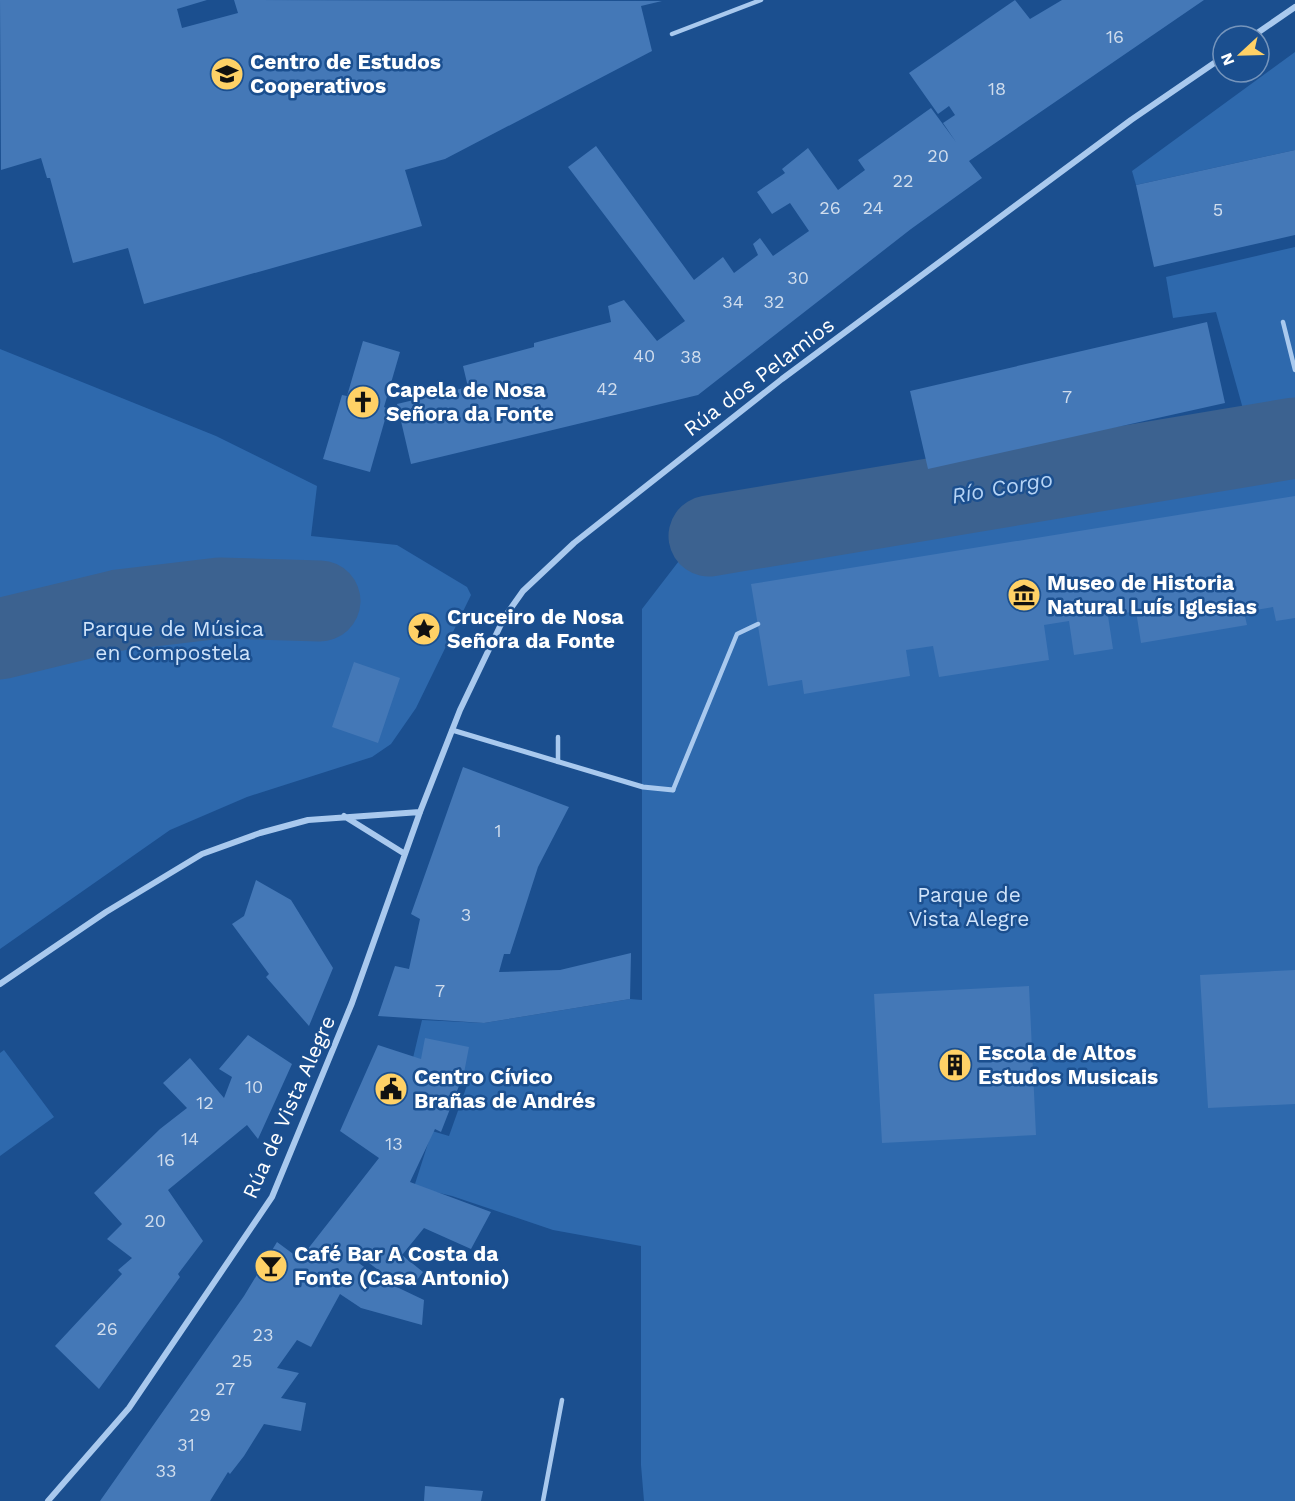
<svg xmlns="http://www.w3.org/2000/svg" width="1295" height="1501" font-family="'Work Sans',sans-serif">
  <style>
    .green { fill: #2e69ad }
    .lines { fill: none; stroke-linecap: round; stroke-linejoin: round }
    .river { stroke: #3c6290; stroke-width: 81 }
    .building { fill: #4478b7 }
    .service { stroke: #a9c9ee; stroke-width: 4.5 }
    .pedestrian { stroke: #a9c9ee; stroke-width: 5 }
    .minor { stroke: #a9c9ee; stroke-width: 6 }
    .labels { text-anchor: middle; stroke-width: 5; stroke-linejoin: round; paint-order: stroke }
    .number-label { font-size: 18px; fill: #d0dded }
    .poi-label { font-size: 21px; font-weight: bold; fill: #fff; stroke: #1b4f8f; text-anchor: start }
    .street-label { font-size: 21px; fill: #fff; stroke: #1b4f8f }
    .park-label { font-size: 21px; fill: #cfe3fa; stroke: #1b4f8f }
    .water-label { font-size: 22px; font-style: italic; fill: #b5d3f5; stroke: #1b4f8f }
  </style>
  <rect width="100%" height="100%" fill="#1b4f8f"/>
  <!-- green -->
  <path class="green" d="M1295 52V150L1136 185 1132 171Z
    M1295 247V427L1250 434 1216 312 1173 318 1166 277Z
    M0 349 216 436 317 486 311 536 397 545 467 587 471 595 416 708 391 744 372 757 247 797 170 830 0 949Z
    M1295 457V1501H644L641 1465V1246L553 1230 452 1196 414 1187 432 1131 449 1136 471 1074 413 1058 422 1020 484 1023 630 999 642 1000V609L682 557 1087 488Z
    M4 1050 54 1117 0 1156V1053Z"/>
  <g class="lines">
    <!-- river -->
    <path class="river" d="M709 536 1295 438
      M0 639 119 610 220 598 320 601"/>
  </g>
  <!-- building -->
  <path class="building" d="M0 0H207L177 9 182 28 238 13 234 0 662 1 641 6 652 51 445 159 405 170 422 226 144 304 128 248 73 263 50 178H47L41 158 1 170Z
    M1015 0 1030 19 1062 0H1204L969 161 982 178 911 229 698 395 411 464 397 404 468 387 463 366 534 347V343L611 322 608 306 624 300 657 341 685 321 568 167 596 146 694 280 723 257 734 273 758 255 753 244 760 238 773 256 809 231 790 203 772 214 757 192 785 173 782 169 808 148 838 190 865 170 858 160 931 108 956 142 943 123 955 115 949 106 938 114 909 73Z
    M1295 150V235L1154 267 1136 185Z
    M1207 322 1225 403 928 469 910 391Z
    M363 341 400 352 384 407 388 409 370 472 323 459 342 395 347 396Z
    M1295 496V618L1276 621 1273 607 1244 612 1247 625 1141 643 1136 611 1108 616 1113 649 1074 655 1069 621 1044 625 1049 660 939 677 933 646 906 650 910 676 804 694 802 680 768 686 751 584Z
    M354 662 400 678 378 743 332 727Z
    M463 767 569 807 538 867 510 954H504L499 972 560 970 631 953 630 999 484 1023 378 1016 395 966 409 969 420 919 411 914Z
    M256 880 291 900 333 968 309 1026 266 977 269 974 232 924 244 916Z
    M1295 970V1104L1208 1108 1200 975Z
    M1029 986 1036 1135 882 1143 874 994Z
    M248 1035 292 1064 258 1139 247 1125 168 1190 203 1241 178 1274 180 1277 99 1389 55 1346 122 1274 118 1270 132 1258 107 1239 122 1224 94 1193 160 1129 187 1108 163 1083 190 1058 224 1098 232 1077 219 1069Z
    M425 1038 469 1047 464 1073 441 1132 435 1129 410 1182 491 1212 471 1249 424 1228 402 1255 423 1272 412 1286 386 1276 360 1256 356 1261 382 1280 424 1300 422 1325 361 1308 340 1294 311 1347 297 1340 277 1368 299 1373 281 1398 306 1403 301 1431 264 1424 244 1456 230 1474 228 1472 210 1501H100L244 1296 277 1242 300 1259 379 1158 340 1131 378 1045 421 1059Z
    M425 1486 483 1491 481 1501H424Z"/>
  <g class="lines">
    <!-- service -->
    <path class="service" d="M672 34 761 0
      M1283 322 1295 370
      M558 737V762
      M673 790 737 634 758 624
      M543 1501 562 1400"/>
    <!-- pedestrian -->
    <path class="pedestrian" d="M452 730 643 787 673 790"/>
    <!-- minor -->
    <path class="minor" d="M1253 36 1295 7
      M344 816 405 854
      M0 984 106 912 202 854 260 833 308 820 420 812
      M48 1501 129 1408 272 1197 352 1003 420 812 460 710 504 618 523 591 574 543 782 379 1131 120 1223 57"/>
  </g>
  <!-- icons -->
  <defs>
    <symbol id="university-disc" viewBox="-11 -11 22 22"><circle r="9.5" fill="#ffd166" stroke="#1b4f8f"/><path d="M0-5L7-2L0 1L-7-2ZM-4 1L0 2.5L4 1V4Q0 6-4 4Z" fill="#111"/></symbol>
    <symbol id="church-disc" viewBox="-11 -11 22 22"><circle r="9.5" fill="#ffd166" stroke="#1b4f8f"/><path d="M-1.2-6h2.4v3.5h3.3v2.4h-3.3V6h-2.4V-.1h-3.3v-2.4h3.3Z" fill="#111"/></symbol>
    <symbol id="museum-disc" viewBox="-11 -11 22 22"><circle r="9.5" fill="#ffd166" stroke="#1b4f8f"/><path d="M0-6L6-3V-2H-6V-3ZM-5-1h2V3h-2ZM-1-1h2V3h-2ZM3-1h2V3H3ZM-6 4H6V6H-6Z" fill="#111"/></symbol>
    <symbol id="sight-disc" viewBox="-11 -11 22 22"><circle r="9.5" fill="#ffd166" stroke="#1b4f8f"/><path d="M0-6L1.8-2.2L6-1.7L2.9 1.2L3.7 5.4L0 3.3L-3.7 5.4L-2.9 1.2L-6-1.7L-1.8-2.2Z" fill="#111"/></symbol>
    <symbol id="building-disc" viewBox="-11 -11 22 22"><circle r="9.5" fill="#ffd166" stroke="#1b4f8f"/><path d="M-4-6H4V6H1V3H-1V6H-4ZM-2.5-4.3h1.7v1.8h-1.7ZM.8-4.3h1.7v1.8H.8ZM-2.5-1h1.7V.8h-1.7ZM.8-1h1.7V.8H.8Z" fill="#111"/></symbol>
    <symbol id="civic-disc" viewBox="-11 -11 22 22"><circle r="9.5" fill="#ffd166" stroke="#1b4f8f"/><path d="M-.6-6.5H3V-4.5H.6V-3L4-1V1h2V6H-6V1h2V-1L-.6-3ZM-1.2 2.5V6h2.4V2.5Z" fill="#111"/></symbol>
    <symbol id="bar-disc" viewBox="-11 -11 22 22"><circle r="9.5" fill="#ffd166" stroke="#1b4f8f"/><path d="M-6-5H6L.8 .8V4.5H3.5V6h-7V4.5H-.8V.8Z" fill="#111"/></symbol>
  </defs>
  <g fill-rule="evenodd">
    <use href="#university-disc" x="208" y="55" width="38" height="38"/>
    <use href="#church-disc" x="344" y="383" width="38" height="38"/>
    <use href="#museum-disc" x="1005" y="576" width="38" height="38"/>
    <use href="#sight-disc" x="405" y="610" width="38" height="38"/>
    <use href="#building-disc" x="936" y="1046" width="38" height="38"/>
    <use href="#civic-disc" x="372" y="1070" width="38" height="38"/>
    <use href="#bar-disc" x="252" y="1247" width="38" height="38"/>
  </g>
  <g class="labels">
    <!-- number labels -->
    <g class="number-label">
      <text x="1115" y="43">16</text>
      <text x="997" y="95">18</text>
      <text x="938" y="162">20</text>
      <text x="903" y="187">22</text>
      <text x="830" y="214">26</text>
      <text x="873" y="214">24</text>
      <text x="1218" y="216">5</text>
      <text x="798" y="284">30</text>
      <text x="733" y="308">34</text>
      <text x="774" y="308">32</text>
      <text x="644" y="362">40</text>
      <text x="691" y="363">38</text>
      <text x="607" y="395">42</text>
      <text x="1067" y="403">7</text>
      <text x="498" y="837">1</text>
      <text x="466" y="921">3</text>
      <text x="440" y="997">7</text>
      <text x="254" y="1093">10</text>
      <text x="205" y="1109">12</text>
      <text x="190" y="1145">14</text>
      <text x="394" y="1150">13</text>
      <text x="166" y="1166">16</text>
      <text x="155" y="1227">20</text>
      <text x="107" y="1335">26</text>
      <text x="263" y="1341">23</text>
      <text x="242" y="1367">25</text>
      <text x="225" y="1395">27</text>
      <text x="200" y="1421">29</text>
      <text x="186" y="1451">31</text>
      <text x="166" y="1477">33</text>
    </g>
    <!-- poi labels -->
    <g class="poi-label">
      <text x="250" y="69">Centro de Estudos<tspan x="250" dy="24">Cooperativos</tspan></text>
      <text x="386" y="397">Capela de Nosa<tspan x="386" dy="24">Señora da Fonte</tspan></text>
      <text x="1047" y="590">Museo de Historia<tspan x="1047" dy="24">Natural Luís Iglesias</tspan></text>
      <text x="447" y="624">Cruceiro de Nosa<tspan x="447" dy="24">Señora da Fonte</tspan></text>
      <text x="978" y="1060">Escola de Altos<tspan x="978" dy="24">Estudos Musicais</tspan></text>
      <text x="414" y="1084">Centro Cívico<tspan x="414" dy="24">Brañas de Andrés</tspan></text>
      <text x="294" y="1261">Café Bar A Costa da<tspan x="294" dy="24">Fonte (Casa Antonio)</tspan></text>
    </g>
    <!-- street labels -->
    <g class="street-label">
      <text transform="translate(759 377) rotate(-37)" y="7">Rúa dos Pelamios</text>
      <text transform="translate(289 1107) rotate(-66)" y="7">Rúa de Vista Alegre</text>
    </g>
    <!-- park labels -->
    <g class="park-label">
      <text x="173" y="636">Parque de Música<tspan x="173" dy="24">en Compostela</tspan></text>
      <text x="969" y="902">Parque de<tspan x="969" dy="24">Vista Alegre</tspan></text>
    </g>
    <!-- water labels -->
    <g class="water-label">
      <text transform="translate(1002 487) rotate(-10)" y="8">Río Corgo</text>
    </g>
  </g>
  <!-- north arrow -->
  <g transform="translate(1241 54) rotate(248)"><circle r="28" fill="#1b4f8f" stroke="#7695bc" stroke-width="1.5"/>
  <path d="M0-4.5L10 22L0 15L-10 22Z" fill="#ffd166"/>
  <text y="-9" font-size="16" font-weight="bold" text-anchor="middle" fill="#ffffff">N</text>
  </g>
</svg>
